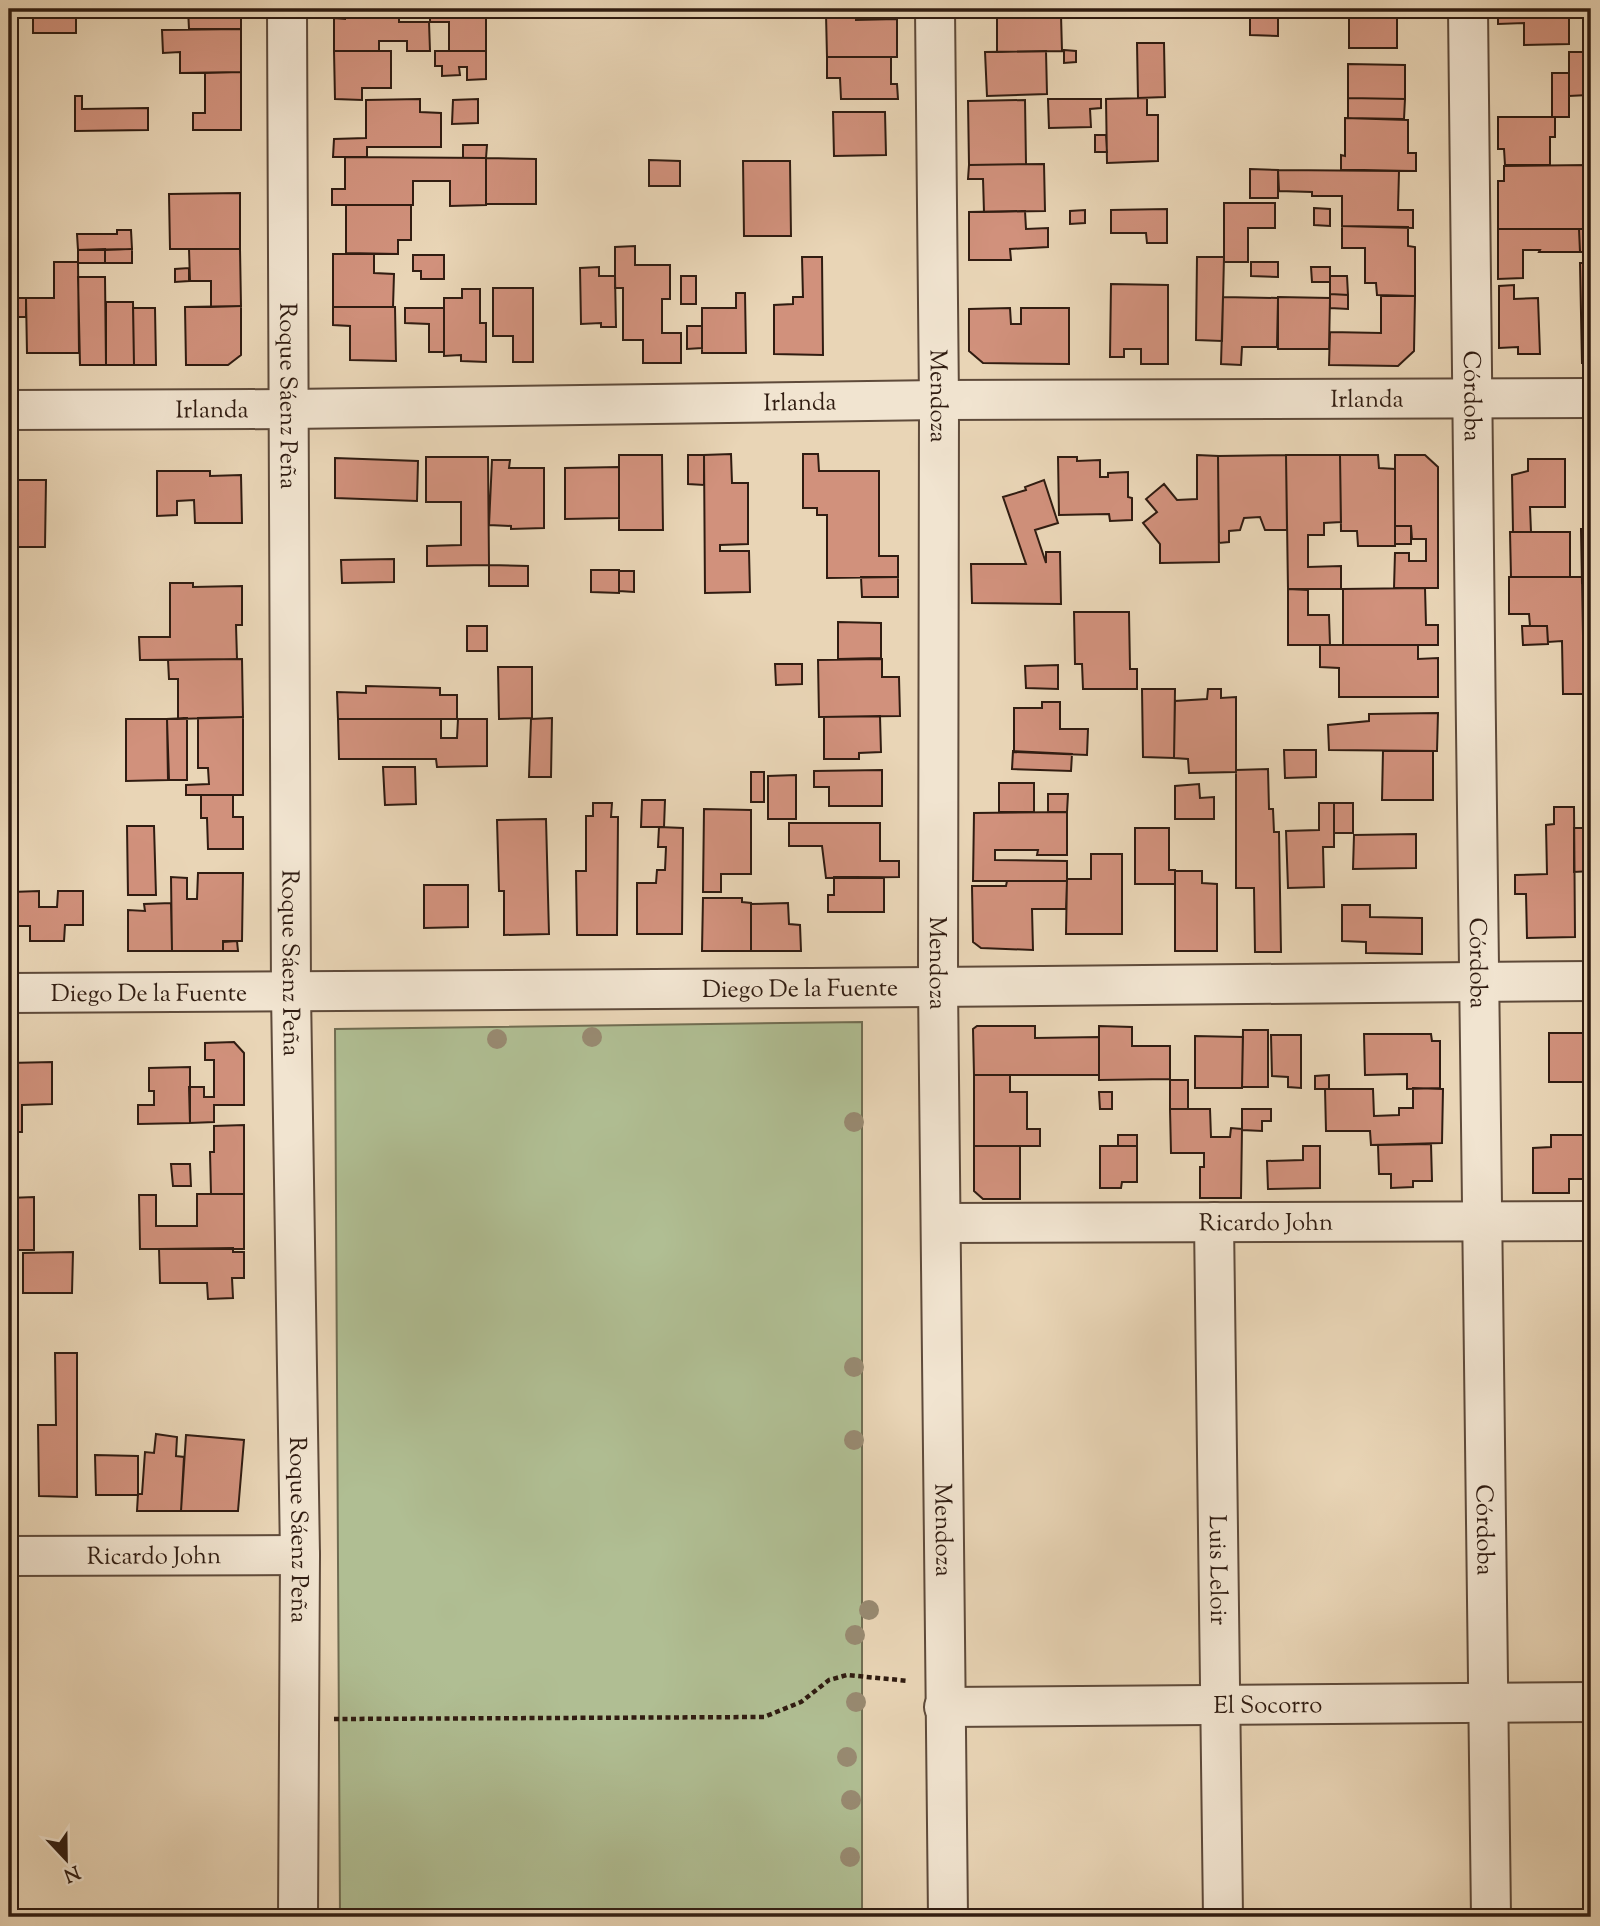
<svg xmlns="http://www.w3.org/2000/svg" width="1600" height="1926" font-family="'Sorts Mill Goudy',serif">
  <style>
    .green { fill: #b0be93; stroke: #706d52; stroke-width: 2 }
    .building { fill: #d1917c; stroke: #301c11; stroke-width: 2 }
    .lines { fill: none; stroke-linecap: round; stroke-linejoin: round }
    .minor-casing { stroke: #5e4a3a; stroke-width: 42 }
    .path { stroke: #301c11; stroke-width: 4.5; stroke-dasharray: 5 3.5; stroke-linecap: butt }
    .minor { stroke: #f1e4d0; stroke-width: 38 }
    .tree { fill: #988a71 }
    .labels { text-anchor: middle; stroke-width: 5; stroke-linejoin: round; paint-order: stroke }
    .street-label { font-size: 24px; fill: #301c11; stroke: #f1e4d0 }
  </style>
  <rect width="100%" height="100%" fill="#e9d5b6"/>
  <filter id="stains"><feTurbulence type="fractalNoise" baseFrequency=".00286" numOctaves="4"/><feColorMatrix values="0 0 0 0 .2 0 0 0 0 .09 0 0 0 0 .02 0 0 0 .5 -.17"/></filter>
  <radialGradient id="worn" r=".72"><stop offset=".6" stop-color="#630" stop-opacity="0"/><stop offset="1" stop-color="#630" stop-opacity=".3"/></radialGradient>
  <!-- green -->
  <path class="green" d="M862 1022V1917H340L335 1029Z"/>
  <!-- building -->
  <path class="building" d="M33 9H76V33H33Z
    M188 9H241V29H189Z
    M345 9H399V22H429L430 51H407V41H379V51H334V18L345 19Z
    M430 9H486V51H449V22H430Z
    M812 9H853V14H812Z
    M853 9H896L897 14H853Z
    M1250 9 1278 10V36L1250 35Z
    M1498 9H1569V44L1524 45V23L1498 24Z
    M1349 11 1397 12V48H1349Z
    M826 14H856V20L897 19V57H827Z
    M1061 15 1062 51 997 52V16Z
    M241 29V72L180 73V52L163 53 162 30Z
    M1137 43H1164L1165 97 1138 98Z
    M1064 50 1076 51V62L1064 63Z
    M334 51H391V88H362V100L335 99Z
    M435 51H486V79L467 80V67H459L460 75 442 76V66H435Z
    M1046 51 1047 94 987 96 985 52Z
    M1569 52H1591V81H1588V95L1569 96Z
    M827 57H891V84H897L898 99H841L840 78H827Z
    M1348 64 1405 65V99L1348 98Z
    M241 72V130H193V113H205V73Z
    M1552 73H1569V117H1552Z
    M75 96H82V109L148 108V130L75 131Z
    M1147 98V115H1158V161L1107 163 1106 99Z
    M1348 98 1405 99 1404 119 1348 118Z
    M420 99V112L441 113V147H367V157H333L334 139 366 138V100Z
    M478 99V123L452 124 453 100Z
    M1048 99H1101V108L1090 109 1091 127 1049 128Z
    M1025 100 1026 164 969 165 968 101Z
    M833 112H885L886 155 834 156Z
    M1498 117H1555V137H1550V165H1505L1504 149H1498Z
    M1345 118 1408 120V153H1416V171L1341 170V155L1345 156Z
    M1095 135H1106L1107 152H1095Z
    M463 145H487L486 158H463Z
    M345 157 486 158V205L450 206V181H413V205H332V189H345Z
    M486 158 536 159V204H486Z
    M649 160 680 161V186H649Z
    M743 161H790L791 236H744Z
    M1044 164 1045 211 984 212 983 179H968L969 165Z
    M1587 165V229H1498V181H1504V166Z
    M1250 169 1278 170V198H1250Z
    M1278 170 1399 171 1398 210H1413V228L1342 226V196H1312V192L1279 191Z
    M240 193V249H170L169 194Z
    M1224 203H1275V228H1248V262H1224Z
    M346 205H411V240H398V254L346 253Z
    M1314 208 1330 209V226L1314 225Z
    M1167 209V243H1147L1146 233H1111V210Z
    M1085 210V223L1070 224V211Z
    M1025 211 1026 229 1048 228V247L1010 249 1011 260H969V212Z
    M1342 226 1408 227V246L1415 247V296L1377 295 1376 283H1365V248H1342Z
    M1498 229H1579L1580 252H1539L1540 250H1523V278L1498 279Z
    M1579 229H1591V252H1580Z
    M117 230H131L132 249 78 250 77 234H117Z
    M635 246V265H670V299H662V333H681V363H643V340H623V288H615V247Z
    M105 249V263H78V250Z
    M132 249V263H105V250Z
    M189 249H240L241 306 211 307V281H190Z
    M333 254H374V273L394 274 393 307H333Z
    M413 255H444V279H421V271H413Z
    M802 257H822L823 355 774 354V305L793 304V297H803Z
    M1197 257H1224L1222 341 1196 340Z
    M54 262H78L79 353H27L26 298H54Z
    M1251 262H1278V277L1251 276Z
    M1580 263H1591V363H1582Z
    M599 267V276H615L616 327H601V323L581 324 580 268Z
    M1311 267H1330V282H1312Z
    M189 268V281L175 282V269Z
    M681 276H696V304H681Z
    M1330 276H1347L1348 295 1330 294Z
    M78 277H105L106 365H80Z
    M1111 284 1168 285V364H1141V349H1124V357H1110Z
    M1514 285V299L1538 298 1540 354H1518V347L1499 348V286Z
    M493 288H533V362H513V336H493Z
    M462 289H480V323H486V362L461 361V355L444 356V298H462Z
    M736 293H745L746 353H702V308H736Z
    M1330 294 1348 295V309L1330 308Z
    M1381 296H1415L1414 351 1398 366 1329 365 1330 332 1381 333Z
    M1223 297 1278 298 1277 347H1242L1241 365 1221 364Z
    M1278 297 1330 298 1329 349H1278Z
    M9 298H26V317H9Z
    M106 302H133L134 365H106Z
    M241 306V355L228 365H186L185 307Z
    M333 307H395L396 361 350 360V326L333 325Z
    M133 308H155L156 365H134Z
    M405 308H444V352H429V324L405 323Z
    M1010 308 1011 324H1021V308H1069V364L983 363 969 351V309Z
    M687 326H702V348L687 349Z
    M731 454 732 483H748V544L720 545V551H749L750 592 705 593 704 455Z
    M803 454H818L819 471H879V556H898V577L827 578V515H817V508H803Z
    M619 455H662L663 530H619Z
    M688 455H704V485L688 484Z
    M1197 455 1218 456 1219 562 1160 563V544L1143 523 1157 512 1146 499 1164 484 1177 500 1197 499Z
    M1286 455H1340L1341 522 1324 523V535H1308V567L1341 566V589H1288Z
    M1286 455 1287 530H1265L1260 517 1244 518 1240 530 1229 531V542L1219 543 1218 456Z
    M1340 455H1378L1379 468 1395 469V546H1358L1357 531H1341Z
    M1395 455H1425L1438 467V588H1394L1395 553H1409V561H1426V539H1412L1411 526H1395Z
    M426 457H488L489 565 427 566V546L461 545V502H426Z
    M1058 457H1077V461L1100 460V477H1108V473L1128 472V497L1132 498V520L1110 521 1109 514 1059 515Z
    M335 458 418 461 417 501 335 498Z
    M1528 459H1565V507H1530L1531 532H1513L1512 475 1528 471Z
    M492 460H510L509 468H544V528L511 529V526L489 525Z
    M619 467V518L565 519V468Z
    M157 471H210V476L241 475 242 523H195L194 500 177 501V515L157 516Z
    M9 480H46L45 547H9Z
    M1044 480 1058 523 1035 530 1046 563V552H1060L1061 604 972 603 971 564H1026L1003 497 1026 490 1025 487Z
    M1395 526H1411V544H1395Z
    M1581 529H1591V583H1582Z
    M1510 532H1570V577H1511Z
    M394 559V582L342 583 341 560Z
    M489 565 528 566V586H489Z
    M591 570H619V593L591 592Z
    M619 571H634V592L619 591Z
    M861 577H898V597H862Z
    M1509 577H1582L1584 694H1563L1562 641 1548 642 1547 626H1530L1529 614H1509Z
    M170 583H193V587L242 586V625H236L237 659 140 660 139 637H170Z
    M1425 588 1426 625H1438V645H1343V589Z
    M1288 589 1308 590V615H1329L1330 645H1288Z
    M1074 612H1129L1130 669H1137V689H1083L1082 664H1075Z
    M838 622 881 623V658L838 659Z
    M467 626H487V651H467Z
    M1522 626H1547L1548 644 1523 645Z
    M1320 645H1418V659L1438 658V697H1339V668L1320 667Z
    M1583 645H1591V694L1584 693Z
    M242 659 243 717 178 719V679H169L168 660Z
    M882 659V677H899L900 716 819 717 818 660Z
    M775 664H802V684L776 685Z
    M1058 665V689L1026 688 1025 666Z
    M498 667H532V718L499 719Z
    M366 686 440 688V695H457V719H338L337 692 366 693Z
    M1142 689H1175L1174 758 1143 757Z
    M1208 689H1221V698L1236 697V772L1189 773 1188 759 1174 758 1175 701 1207 699Z
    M1042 702H1060V729H1088L1087 755 1014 752V708H1042Z
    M1438 713 1437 751 1329 750 1328 725 1369 721V714Z
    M880 716 881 752 859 753V759H824V717Z
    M243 717V795H186V785L209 784 208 768H198V718Z
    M187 718V780H169L167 719Z
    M552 718 551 777H529L531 719Z
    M126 719H167L168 780 126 781Z
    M338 719H441V738H457L458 719H487V766L437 767 436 759H339Z
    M1284 750H1316V777L1285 778Z
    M1013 751 1072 754 1071 771 1012 769Z
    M1383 751H1433V800H1382Z
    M383 767H415L416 804 385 805Z
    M1268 769 1269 809H1273L1274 832H1279L1281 952H1255L1254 888H1236V770Z
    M882 770V806H829V787H814V771Z
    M751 772H764V802H751Z
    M796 775V819H768V776Z
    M999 783H1034V812H999Z
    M1199 784 1200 798 1214 797V819H1175V786Z
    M1048 794H1068L1067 812H1048Z
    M201 795H233V817H243V849H208L207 818H201Z
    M642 800H665L664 827H641Z
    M593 803H612L611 817H618L617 935H577L576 871H586V816H593Z
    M1319 803H1334V847H1323L1324 887 1288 888 1286 831 1319 830Z
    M1334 803H1353V833H1334Z
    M1554 807H1574L1575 937 1527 938 1526 894H1515V875L1547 874 1546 825 1554 824Z
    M704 809 751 810V874H721V892H703Z
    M1067 812V855H1037L1038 850H995V860L1067 861V881H973L974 813Z
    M546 819 549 934 504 935V891H499L497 820Z
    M789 823H880V861H899V877L826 878 822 846H789Z
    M127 826H154L156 895H128Z
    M659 827 683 828 682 934H637V883H656L657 870H665L666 847H658Z
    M1135 828H1169V870H1175V884H1135Z
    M1574 828H1591V871L1574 872Z
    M1416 834V868L1353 869 1354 835Z
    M1091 854H1122V934H1066L1067 879H1091Z
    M1175 871H1202V883L1217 884V951H1175Z
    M198 873H243L242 941H223V951H172L171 877 187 878V899H197Z
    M834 877 884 878V912H828V895H834Z
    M1007 881H1067L1066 909H1032L1033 950 981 948 973 942 972 886H1006Z
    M424 885H468V927L424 928Z
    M39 891V907H57L58 891H83V925H65L64 941H30V926H12V892Z
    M703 898H742V902L751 903V951H702Z
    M171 903 172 951H128V910L145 911 144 904Z
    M788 903 789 924 800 925 801 951H751V904Z
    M1342 905H1370V917L1422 918V954L1366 953V942L1342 941Z
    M237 941 238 951H223V942Z
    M977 1026H1035V1038L1099 1037V1075H974L973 1029Z
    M1099 1026 1132 1027V1046H1170V1079L1099 1080Z
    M1243 1030H1268V1087H1242Z
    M1549 1033H1591V1082H1549Z
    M1364 1034H1431L1432 1041H1440V1088L1407 1089V1074L1365 1075Z
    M1271 1035H1301V1088L1288 1087V1077L1272 1076Z
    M1195 1036 1243 1037 1242 1088H1195Z
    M234 1042 244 1053V1105H214V1122L190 1123 189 1087H204V1097H214V1060H205V1043Z
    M52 1062V1104L22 1105V1132H9V1063Z
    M190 1067V1123L138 1124V1105H154V1091H149V1068Z
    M974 1075H1010V1092H1027V1129H1040V1146H974Z
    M1329 1075V1089H1315V1076Z
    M1170 1080H1188V1109H1170Z
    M1413 1088 1443 1089 1442 1143 1371 1145 1370 1131H1326L1325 1089H1373L1374 1116 1399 1115V1108H1413Z
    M1099 1092H1112V1109H1100Z
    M1170 1109H1210L1211 1137H1230L1231 1128 1242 1129 1241 1198H1200V1167H1204V1153H1171Z
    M1242 1109H1271V1121H1262V1131L1242 1130Z
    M244 1125V1194H211L210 1152H214V1126Z
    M1118 1135H1137V1146H1118Z
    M1551 1135H1591V1179H1569V1193H1533V1148L1551 1147Z
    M1431 1144 1432 1181H1413V1187L1391 1188V1174H1379L1378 1145Z
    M974 1146H1020V1199H983L974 1191Z
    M1100 1146H1137V1182H1122L1121 1188H1100Z
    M1303 1146H1320V1188L1268 1189 1267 1161 1303 1160Z
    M171 1164H190L191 1186H173Z
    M197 1194H244V1249H140L139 1195H156V1226H197Z
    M34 1197V1250H9V1198Z
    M233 1248V1252H244V1278H232L233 1298 208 1299 207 1283H160L159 1249Z
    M73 1252 72 1293H23V1253Z
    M55 1353H77V1497L39 1496 38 1425H56Z
    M156 1434 177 1437 176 1456 184 1457 181 1511H137L138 1494H142L145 1452 154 1453Z
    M186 1435 244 1440 238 1511H181Z
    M95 1455 138 1456V1495H96Z"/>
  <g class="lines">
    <defs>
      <g id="minor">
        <path id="s1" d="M287 9 291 993 300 1555 298 1917"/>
        <path id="s2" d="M935 9 939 400 938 985 948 1917"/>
        <path id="s3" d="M1468 9C1476 645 1480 1281 1491 1917"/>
        <path id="s4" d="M9 410 290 409 939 400 1591 398"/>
        <path id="s5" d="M9 993C536 993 1064 984 1591 981"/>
        <path id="s6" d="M1214 1222 1223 1917"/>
        <path id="s7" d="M942 1223 1591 1221"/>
        <path id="s8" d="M9 1556 300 1555"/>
        <path id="s9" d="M944 1707 1591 1702"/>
      </g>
    </defs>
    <!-- minor casing -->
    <use href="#minor" class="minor-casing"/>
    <!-- path -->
    <path class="path" d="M334 1719 764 1717 801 1702 829 1680 847 1675 909 1681"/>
    <!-- minor -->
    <use href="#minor" class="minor"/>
  </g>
  <!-- trees -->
  <g class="tree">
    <circle cx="592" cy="1037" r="10"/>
    <circle cx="497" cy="1039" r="10"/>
    <circle cx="854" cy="1122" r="10"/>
    <circle cx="854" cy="1367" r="10"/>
    <circle cx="854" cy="1440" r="10"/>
    <circle cx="869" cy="1610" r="10"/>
    <circle cx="855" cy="1635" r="10"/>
    <circle cx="856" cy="1702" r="10"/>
    <circle cx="847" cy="1757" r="10"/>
    <circle cx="851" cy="1800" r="10"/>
    <circle cx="850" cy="1857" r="10"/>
  </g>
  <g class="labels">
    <!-- street labels -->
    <g class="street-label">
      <text dy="8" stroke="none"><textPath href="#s1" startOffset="387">Roque Sáenz Peña</textPath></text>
      <text dy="8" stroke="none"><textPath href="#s2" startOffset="387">Mendoza</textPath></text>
      <text dy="8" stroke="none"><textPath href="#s3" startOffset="387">Córdoba</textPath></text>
      <text dy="8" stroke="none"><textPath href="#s4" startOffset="1358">Irlanda</textPath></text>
      <text dy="8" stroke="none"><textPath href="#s4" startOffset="791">Irlanda</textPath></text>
      <text dy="8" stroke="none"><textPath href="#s4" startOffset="203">Irlanda</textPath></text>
      <text dy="8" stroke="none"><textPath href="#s1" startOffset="954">Roque Sáenz Peña</textPath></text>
      <text dy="8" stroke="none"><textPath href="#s2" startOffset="954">Mendoza</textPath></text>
      <text dy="8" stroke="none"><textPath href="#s3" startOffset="954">Córdoba</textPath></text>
      <text dy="8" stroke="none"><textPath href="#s5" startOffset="791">Diego De la Fuente</textPath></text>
      <text dy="8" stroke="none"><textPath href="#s5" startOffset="140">Diego De la Fuente</textPath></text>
      <text dy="8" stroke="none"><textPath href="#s7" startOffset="324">Ricardo John</textPath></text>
      <text dy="8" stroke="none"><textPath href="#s1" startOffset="1521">Roque Sáenz Peña</textPath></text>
      <text dy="8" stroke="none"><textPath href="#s2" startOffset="1521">Mendoza</textPath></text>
      <text dy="8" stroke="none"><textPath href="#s3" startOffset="1521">Córdoba</textPath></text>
      <text dy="8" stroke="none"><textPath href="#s8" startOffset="145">Ricardo John</textPath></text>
      <text dy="8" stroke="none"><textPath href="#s6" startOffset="348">Luis Leloir</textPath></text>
      <text dy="8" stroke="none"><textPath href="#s9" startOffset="324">El Socorro</textPath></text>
    </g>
  </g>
  <!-- margin -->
  <rect width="1600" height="1926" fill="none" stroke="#e9d5b6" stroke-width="35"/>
  <rect x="10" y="10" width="1579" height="1905" fill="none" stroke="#301c11" stroke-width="3.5"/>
  <rect x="18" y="18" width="1565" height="1891" fill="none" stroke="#301c11" stroke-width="2"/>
  <!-- north arrow -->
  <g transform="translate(66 1859) rotate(158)" stroke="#f1e4d0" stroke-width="5" paint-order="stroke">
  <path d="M0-5L12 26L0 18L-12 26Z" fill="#301c11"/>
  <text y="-10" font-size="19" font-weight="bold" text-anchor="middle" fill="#301c11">N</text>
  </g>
  <rect width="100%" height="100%" filter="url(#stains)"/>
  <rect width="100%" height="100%" fill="url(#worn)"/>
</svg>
